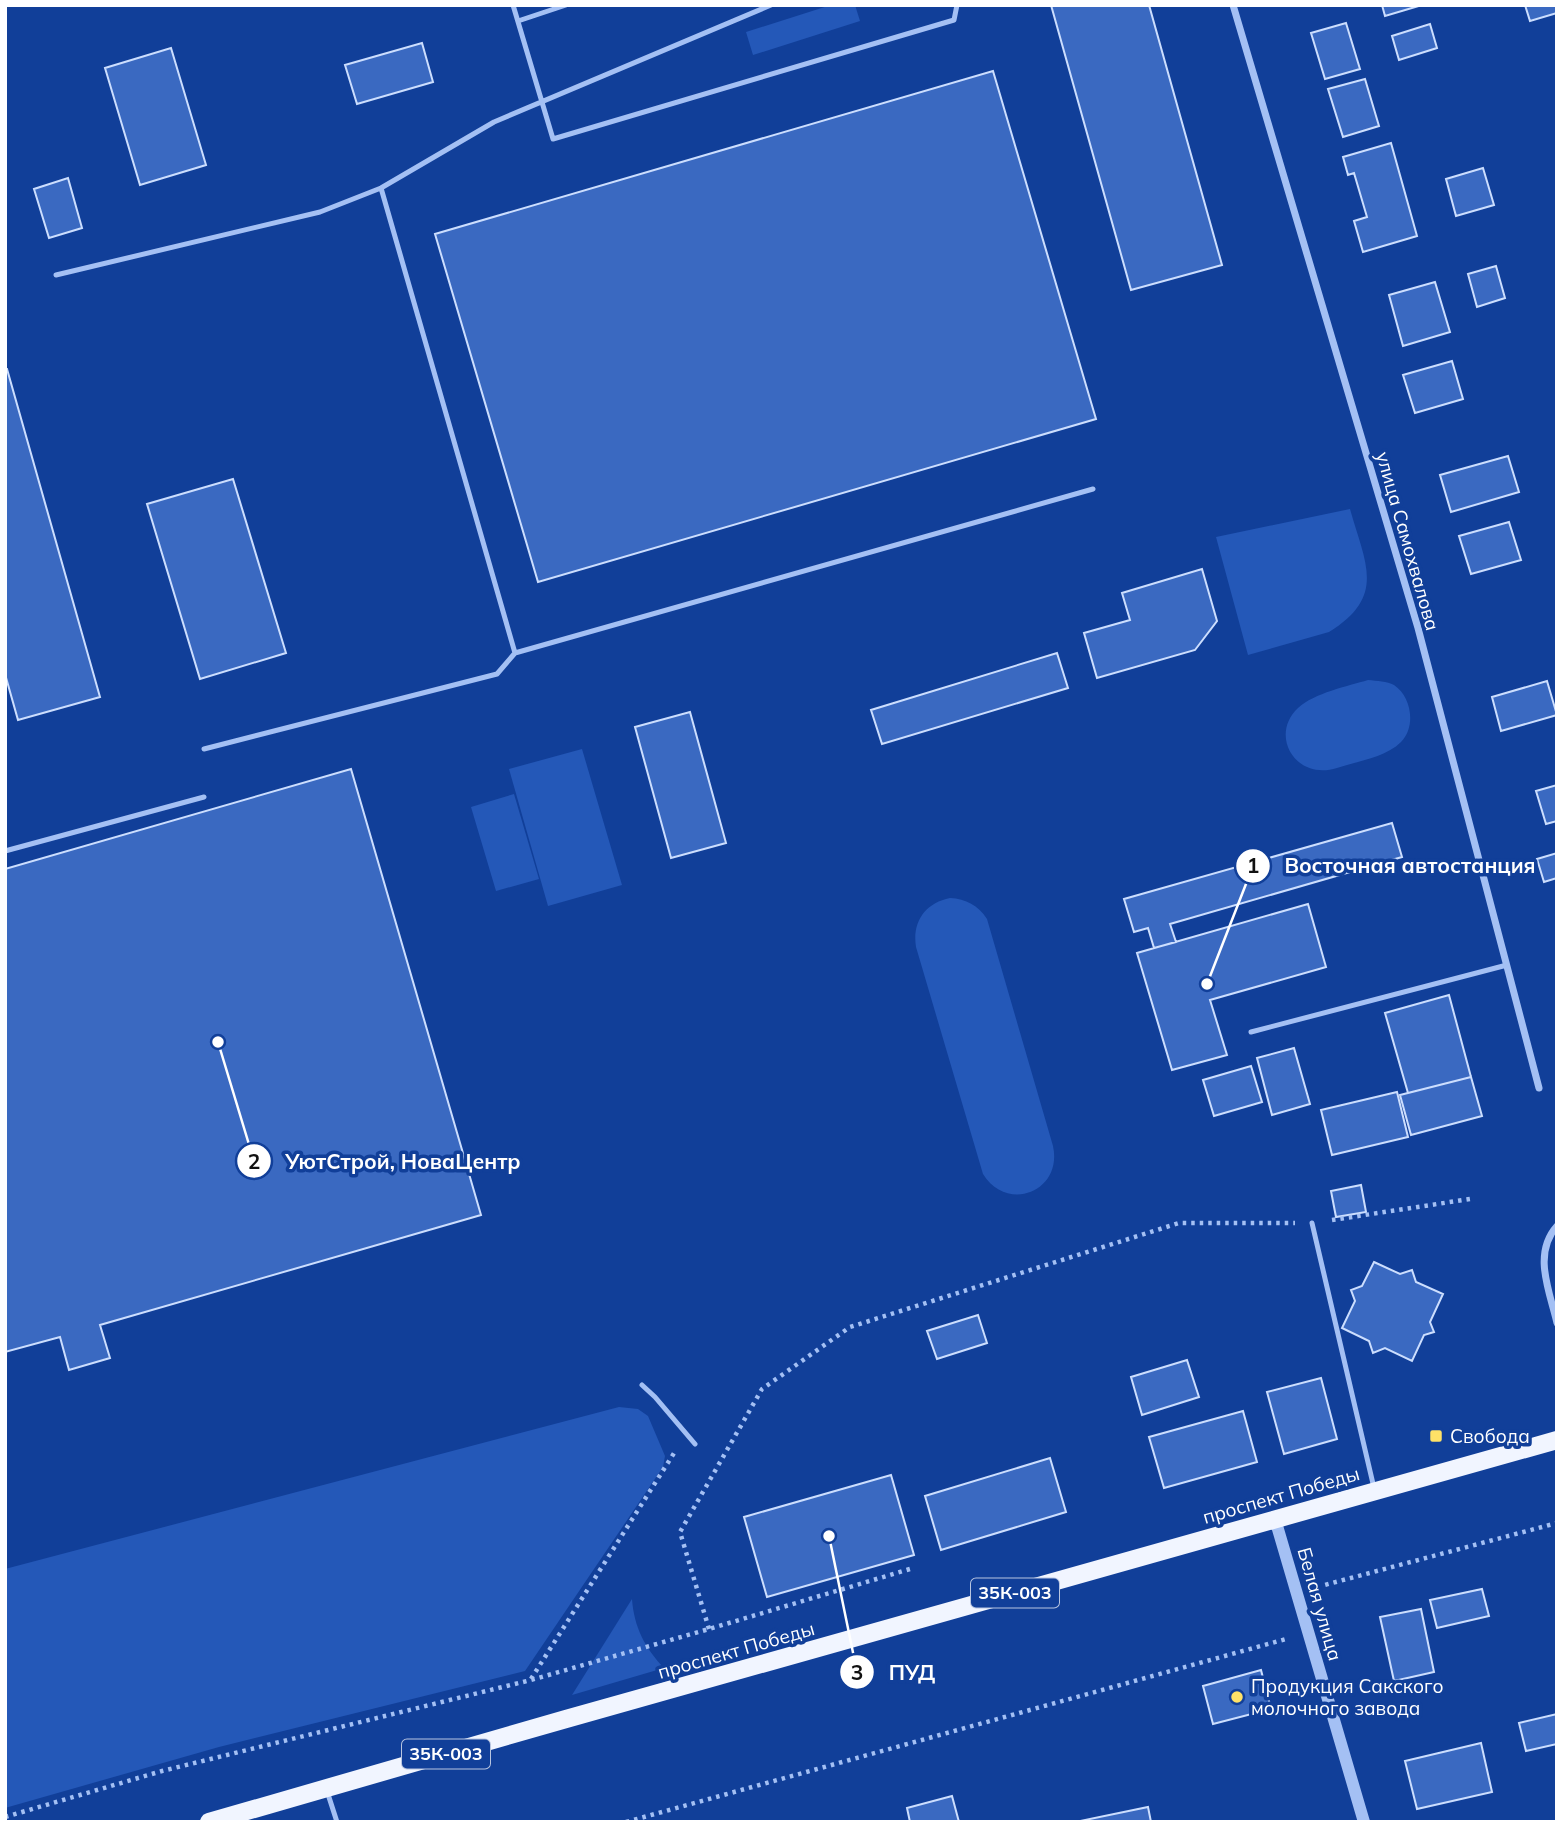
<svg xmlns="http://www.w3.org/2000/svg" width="1562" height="1827" font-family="Mulish,sans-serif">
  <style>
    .green { fill: #2458b8 }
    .building { fill: #3a69c1; stroke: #ccdefe; stroke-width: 2 }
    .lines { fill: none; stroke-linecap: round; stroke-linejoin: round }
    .path { stroke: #a4c0f4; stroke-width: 4.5; stroke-dasharray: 3.5 5; stroke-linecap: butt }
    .service { stroke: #a4c0f4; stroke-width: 5 }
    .minor { stroke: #a4c0f4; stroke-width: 7 }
    .tertiary { stroke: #a4c0f4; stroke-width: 12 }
    .primary { stroke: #f1f5ff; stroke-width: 18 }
    .poi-dot { fill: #ffe267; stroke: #113f99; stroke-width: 2.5 }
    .labels { text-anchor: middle; stroke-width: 7; stroke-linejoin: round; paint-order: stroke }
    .shield { fill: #113f99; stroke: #b8c5e0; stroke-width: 2 }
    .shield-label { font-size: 18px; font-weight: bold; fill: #fff }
    .street-label { font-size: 19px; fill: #fff; stroke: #113f99 }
    .poi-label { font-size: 19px; fill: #fff; stroke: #113f99; text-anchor: start }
    .leader { fill: none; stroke: #fff; stroke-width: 2.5 }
    .callout-dot { fill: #fff; stroke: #113f99; stroke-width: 2.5 }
    .mark-label { font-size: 21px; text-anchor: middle; font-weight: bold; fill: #111 }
    .callout-label { font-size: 21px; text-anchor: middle; font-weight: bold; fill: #fff; stroke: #113f99; stroke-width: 7; stroke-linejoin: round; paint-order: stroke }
  </style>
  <rect width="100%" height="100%" fill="#113f99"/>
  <!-- green -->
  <path class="green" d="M831 5H855L860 21 753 55 746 32Z
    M1350 509C1365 563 1387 596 1329 632L1248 655 1216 537Z
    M1368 680C1377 681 1387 681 1394 685 1412 697 1416 727 1401 742 1385 758 1357 761 1337 768 1295 781 1269 735 1298 708 1314 693 1348 686 1368 680Z
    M582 749 622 885 548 906 509 769Z
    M514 794 539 879 496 891 471 807Z
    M950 898C966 899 978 905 987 919L1053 1146C1063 1192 1007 1213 983 1174L916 947C912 922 925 903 950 898Z
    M619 1407 638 1409 648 1416 665 1456 663 1467 525 1671 219 1747 5 1808V1569Z
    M632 1599C634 1627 645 1648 664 1668L572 1695Z"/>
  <!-- building -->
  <path class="building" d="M1051 5H1149L1222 265 1131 290Z
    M1382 5H1422L1385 16Z
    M1525 5H1557V13L1530 21Z
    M1346 23 1360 69 1325 79 1311 33Z
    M1430 24 1437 48 1399 60 1392 36Z
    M422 43 433 82 357 104 345 65Z
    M171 48 206 165 140 185 105 68Z
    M993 71 1096 419 538 582 435 234Z
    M1365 79 1379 126 1343 137 1328 89Z
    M1391 143 1417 236 1363 252 1354 221 1367 217 1354 173 1348 175 1343 157Z
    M1483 168 1494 205 1456 216 1446 179Z
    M68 178 82 228 49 238 34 189Z
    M1496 266 1505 298 1477 307 1468 274Z
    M1435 282 1450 332 1403 346 1389 295Z
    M1452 361 1463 399 1415 413 1403 375Z
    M5 369H7L100 697 18 720 5 674Z
    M1508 456 1519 492 1451 512 1440 475Z
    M233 479 286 653 200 679 147 504Z
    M1509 522 1521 560 1471 574 1459 536Z
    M1202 569 1217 621 1195 650 1097 678 1084 633 1130 620 1122 593Z
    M1057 653 1068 688 882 744 871 710Z
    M1547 681 1557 715 1501 731 1492 697Z
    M690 712 726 843 671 858 635 727Z
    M351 769 481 1215 100 1325 110 1358 69 1370 60 1337 5 1352V869Z
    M1557 785V821L1546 824 1536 791Z
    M1392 823 1402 857 1170 924 1176 942 1154 948 1148 928 1134 932 1124 899Z
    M1557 853V878L1544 882 1537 859Z
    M1308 904 1326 967 1210 1000 1227 1055 1172 1070 1137 953Z
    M1449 995 1471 1077 1408 1093 1385 1013Z
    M1294 1048 1310 1104 1272 1115 1257 1058Z
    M1251 1066 1262 1102 1214 1116 1203 1080Z
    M1471 1077 1482 1116 1411 1135 1400 1095Z
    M1397 1092 1408 1137 1332 1155 1321 1110Z
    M1361 1185 1366 1212 1336 1217 1331 1191Z
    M1374 1262 1400 1274 1412 1270 1416 1282 1443 1294 1430 1322 1434 1332 1424 1335 1412 1361 1385 1348 1373 1353 1369 1341 1342 1328 1355 1301 1351 1290 1362 1286Z
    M978 1315 987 1343 937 1359 927 1331Z
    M1187 1360 1199 1397 1142 1415 1131 1377Z
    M1321 1378 1337 1439 1284 1454 1267 1392Z
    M1243 1411 1257 1462 1164 1488 1149 1437Z
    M1050 1458 1066 1512 941 1550 925 1496Z
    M891 1475 914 1555 767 1597 744 1517Z
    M1482 1589 1489 1616 1437 1628 1430 1600Z
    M1421 1609 1434 1672 1394 1681 1380 1617Z
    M1261 1670 1271 1709 1213 1724 1203 1686Z
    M1557 1714V1744L1526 1751 1519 1723Z
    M1481 1743 1492 1792 1417 1809 1405 1761Z
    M952 1796 959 1822H910L907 1808Z
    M1148 1807 1151 1822H1080V1821Z"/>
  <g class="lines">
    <!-- path -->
    <path class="path" d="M1332 1220 1470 1199
      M1317 1587 1557 1523
      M709 1629 680 1532 762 1389 850 1327 1179 1223H1295
      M531 1679 676 1450
      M5 1817 162 1771 531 1680 709 1629 910 1569
      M626 1822 1286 1639"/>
    <!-- service -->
    <path class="service" d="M513 5 553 139 954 20 957 5
      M518 21 566 5
      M381 188 515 653
      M56 275 320 212 381 188 494 122 771 5
      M204 749 497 674 515 653 1093 489
      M5 851 204 797
      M1251 1032 1507 965
      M1312 1223 1374 1488
      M642 1385 655 1397 695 1444
      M327 1791 337 1822"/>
    <!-- minor -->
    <path class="minor" d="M1233 5 1418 628 1539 1088
      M1557 1226C1532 1254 1550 1292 1557 1323"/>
    <!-- tertiary -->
    <path class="tertiary" d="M1275 1519 1364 1822"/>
    <!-- primary -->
    <path class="primary" d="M209 1822 566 1719 1557 1440"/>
  </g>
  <!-- markers -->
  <g class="poi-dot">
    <rect x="1429" y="1429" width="14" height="14" rx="3.5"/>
    <circle cx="1237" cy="1697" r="7"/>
  </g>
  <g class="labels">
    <!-- shield labels -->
    <g class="shield">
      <rect x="971" y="1578.5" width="88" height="29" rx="5"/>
      <rect x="402" y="1739.5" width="88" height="29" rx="5"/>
    </g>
    <g class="shield-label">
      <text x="1015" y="1599">35К-003</text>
      <text x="446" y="1760">35К-003</text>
    </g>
    <!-- street labels -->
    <g class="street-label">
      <text transform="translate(1408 541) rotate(74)" y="7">улица Самохвалова</text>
      <text transform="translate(1281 1495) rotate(-16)" y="7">проспект Победы</text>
      <text transform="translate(1320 1604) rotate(74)" y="7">Белая улица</text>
      <text transform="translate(736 1650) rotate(-16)" y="7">проспект Победы</text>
    </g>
    <!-- poi labels -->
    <g class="poi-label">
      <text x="1450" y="1443">Свобода</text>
      <text x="1251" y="1693">Продукция Сакского<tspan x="1251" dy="22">молочного завода</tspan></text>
    </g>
  </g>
  <!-- callouts -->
  <path class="leader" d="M1207 984L1253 866M218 1042L254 1161M829 1536L857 1672"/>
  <g class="callout-dot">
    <circle cx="1207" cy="984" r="7"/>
    <circle cx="218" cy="1042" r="7"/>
    <circle cx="829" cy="1536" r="7"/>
    <circle cx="1253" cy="866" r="18"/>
    <circle cx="254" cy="1161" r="18"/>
    <circle cx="857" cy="1672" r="18"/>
  </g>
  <g class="mark-label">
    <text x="1253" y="873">1</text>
    <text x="254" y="1169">2</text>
    <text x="857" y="1680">3</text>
  </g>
  <g class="callout-label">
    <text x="1410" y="873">Восточная автостанция</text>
    <text x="403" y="1169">УютСтрой, НоваЦентр</text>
    <text x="912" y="1680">ПУД</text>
  </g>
  <!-- border -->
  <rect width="1562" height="1827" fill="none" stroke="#ffffff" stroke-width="14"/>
</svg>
